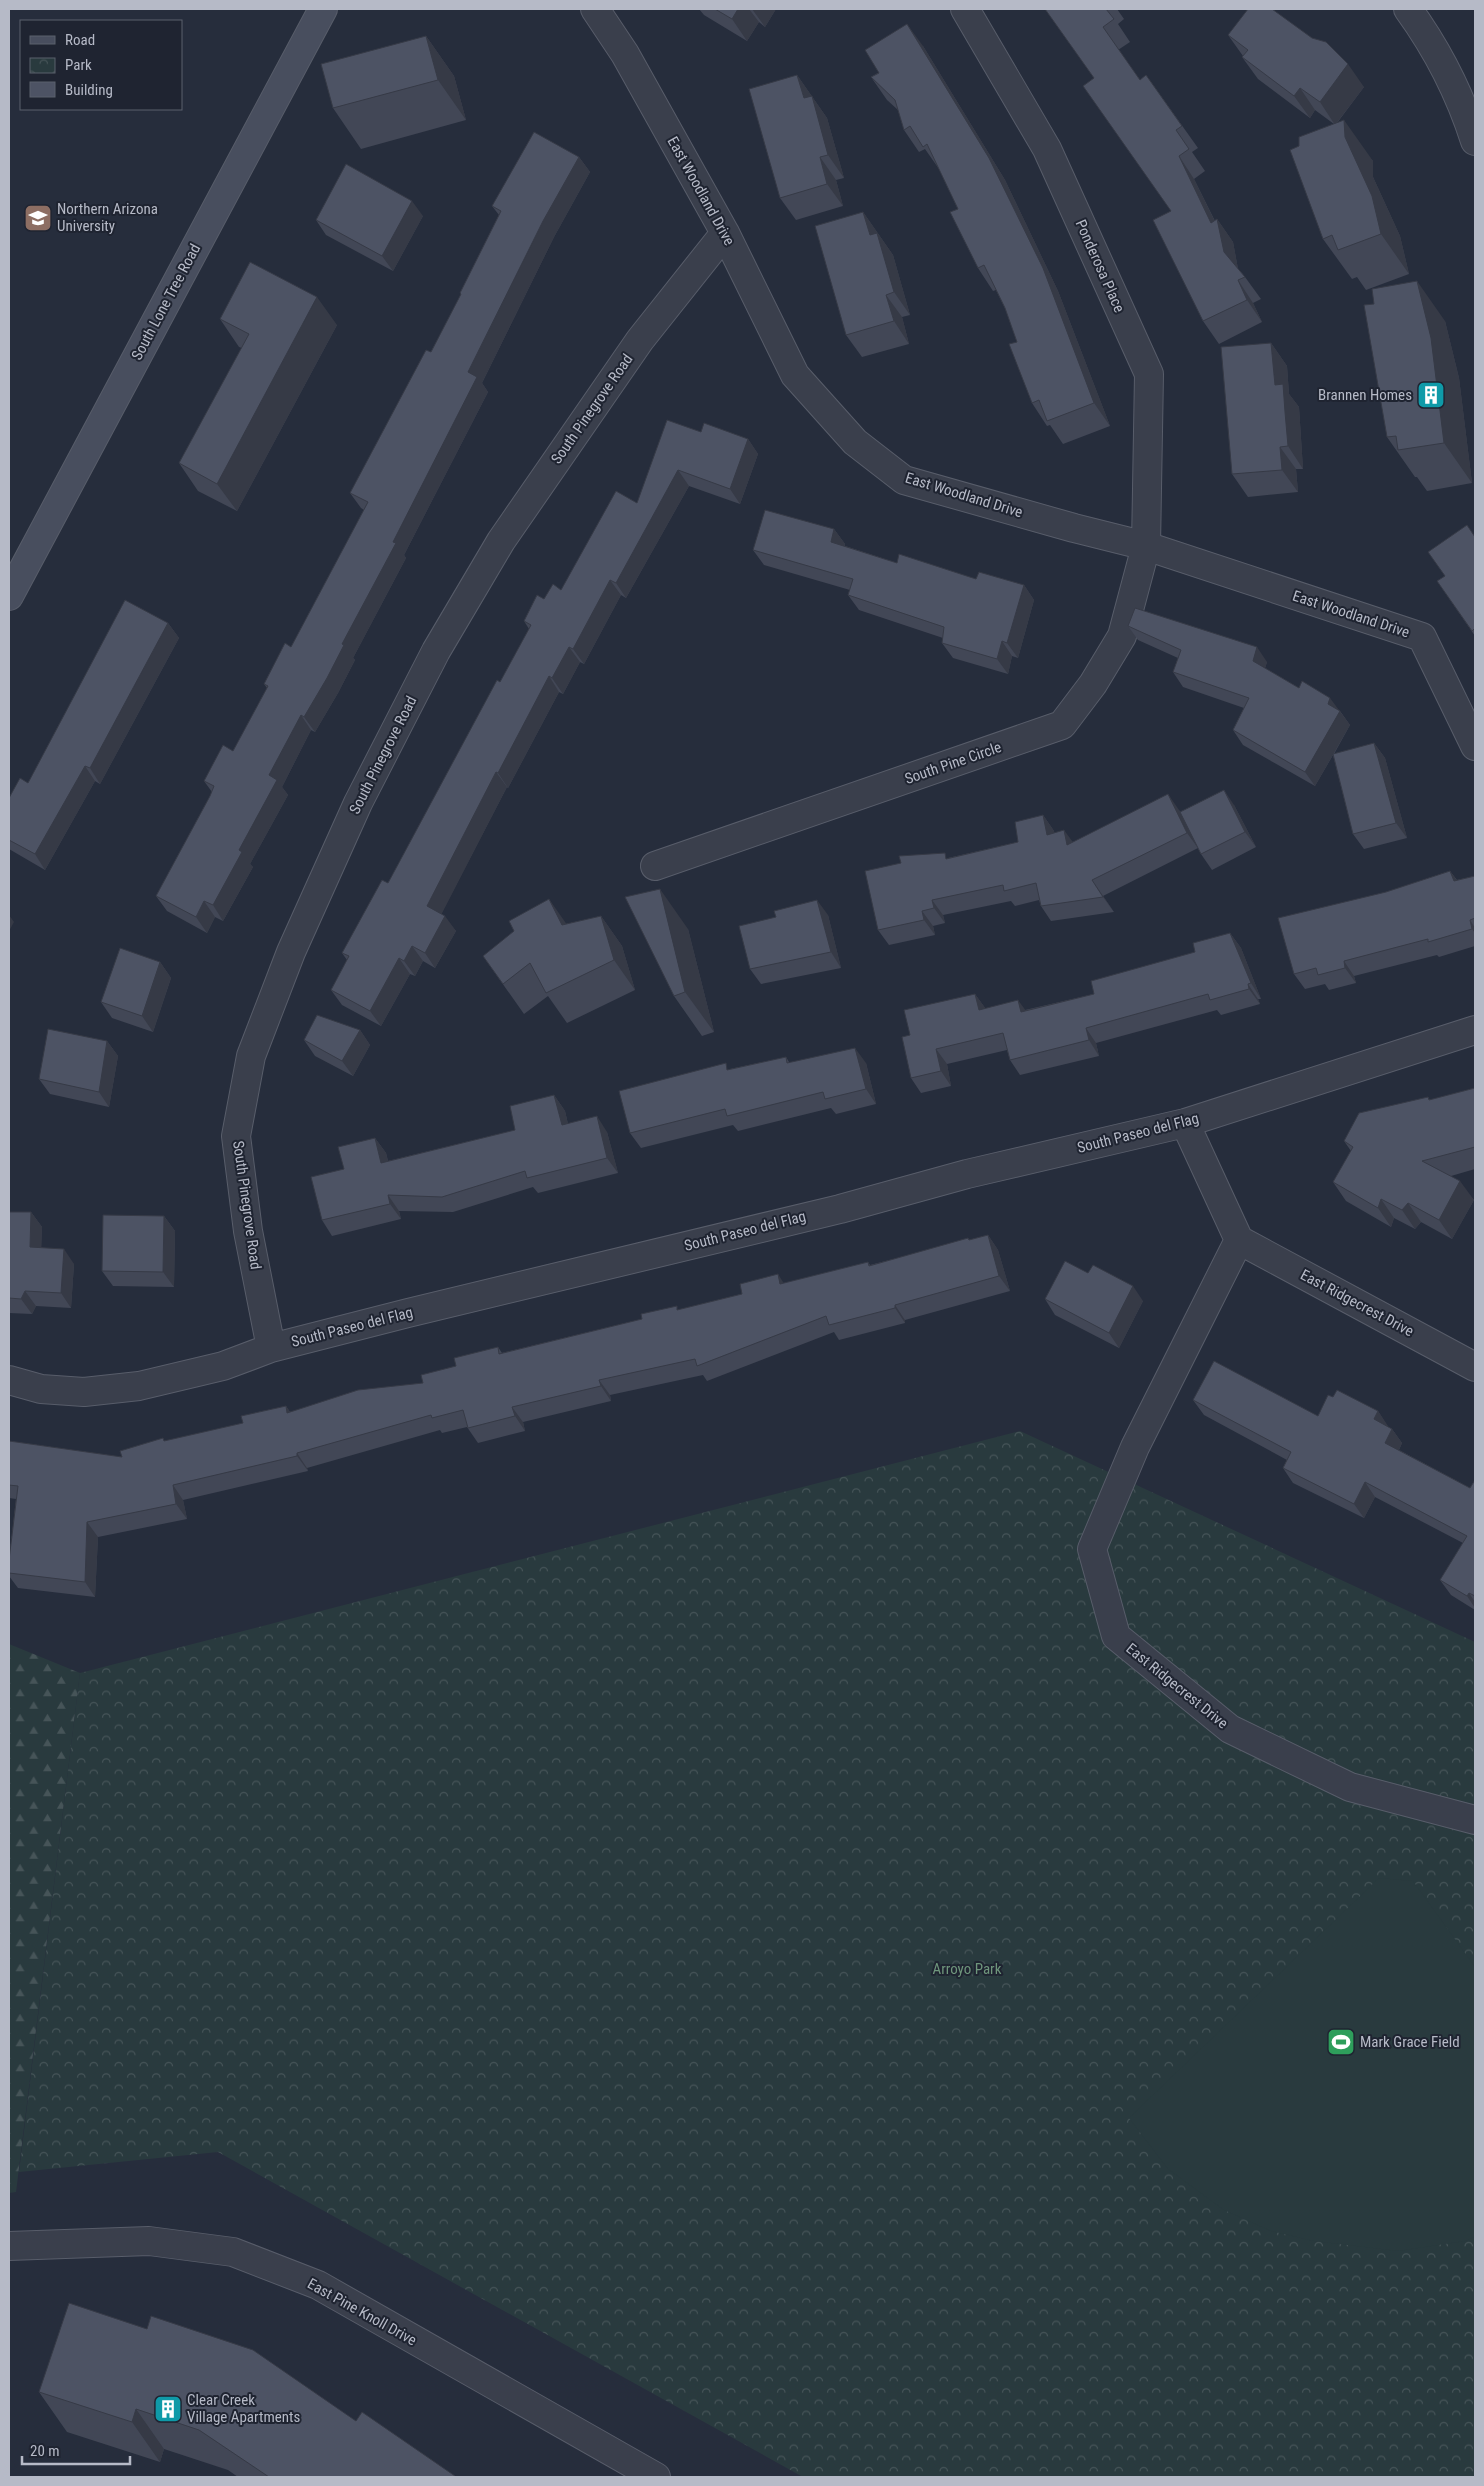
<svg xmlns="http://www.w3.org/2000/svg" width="1484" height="2486" font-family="'Roboto Condensed',sans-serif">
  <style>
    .forest { fill: url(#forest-firs) }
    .park { fill: url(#park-crowns) }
    .pitch { fill: #293a3e }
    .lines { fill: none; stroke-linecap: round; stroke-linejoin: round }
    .minor-casing { stroke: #585d6a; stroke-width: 30 }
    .secondary-casing { stroke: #585d6a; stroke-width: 30 }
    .minor { stroke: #3a3f4c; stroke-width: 28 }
    .secondary { stroke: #484e5e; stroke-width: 28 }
    .wall { fill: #424756 }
    .shaded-wall { fill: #363a46 }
    .building { fill: #4d5364; stroke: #363a46 }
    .labels { text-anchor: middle; stroke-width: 4; stroke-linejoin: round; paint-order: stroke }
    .street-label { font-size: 15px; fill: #b6bac7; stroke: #1f2431 }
    .poi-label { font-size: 15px; fill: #b6bac7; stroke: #1f2431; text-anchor: start }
    .park-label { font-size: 15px; fill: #6f967c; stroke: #1f2431 }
  </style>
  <defs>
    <pattern id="forest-firs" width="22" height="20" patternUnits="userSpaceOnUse" patternTransform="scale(1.25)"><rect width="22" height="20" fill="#293a3e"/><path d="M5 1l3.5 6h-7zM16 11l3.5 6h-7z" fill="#465458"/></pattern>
    <pattern id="park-crowns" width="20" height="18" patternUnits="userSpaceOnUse" patternTransform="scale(1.25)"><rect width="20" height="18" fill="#293a3e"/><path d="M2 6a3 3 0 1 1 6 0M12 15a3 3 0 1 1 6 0" fill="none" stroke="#465458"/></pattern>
  </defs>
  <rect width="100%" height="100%" fill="#262d3c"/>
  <!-- forest -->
  <path class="forest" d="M9 1644 80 1673 16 2192 9 2193Z"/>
  <!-- park -->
  <path class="park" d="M1020 1431 1475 1642V2477H803L218 2152 19 2172 80 1673Z"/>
  <!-- pitch -->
  <path class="pitch" d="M1379 1878 1413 1881 1475 1967V2237L1465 2241 1398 2251 1314 2241 1271 2231 1224 2210 1168 2169 1129 2118Z"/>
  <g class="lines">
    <defs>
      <path id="minor" d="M595 9 625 54 725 233 795 375 855 442 904 480 1074 528 1146 546 1422 637 1475 746
        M1408 9C1437 49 1460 94 1475 141
        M655 866 1062 725 1093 684 1122 636 1146 546 1149 374 1047 149 965 9
        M1185 1123 1239 1240 1475 1367
        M1239 1240 1135 1447 1092 1549 1116 1636 1230 1729 1350 1787 1475 1820
        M271 1348 248 1231 236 1136 251 1056 291 952 358 803 436 651 501 541 640 340 725 233
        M9 1380 41 1389 84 1392 139 1386 223 1366 271 1348 408 1313 840 1209 967 1174 1185 1123 1475 1030
        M9 2246 149 2241 233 2252 318 2285 656 2477"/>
      <path id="secondary" d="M9 596 323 9"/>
    </defs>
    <!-- minor casing -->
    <use href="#minor" class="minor-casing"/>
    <!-- secondary casing -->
    <use href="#secondary" class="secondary-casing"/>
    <!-- minor -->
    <use href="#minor" class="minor"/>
    <!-- secondary -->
    <use href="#secondary" class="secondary"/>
  </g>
  <!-- wall -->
  <path class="wall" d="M699 9H776L765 27 759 22 747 41 704 15Z
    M1045 9H1117L1124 19 1118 24 1130 42 1118 50 1140 80 1146 75 1198 148 1192 152 1205 171 1194 179 1215 221 1217 219 1233 242 1238 269 1245 277 1261 299 1253 303 1262 322 1219 344 1203 321 1171 211 1094 78Z
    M1228 35 1364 87 1337 123 1373 161V177L1400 236 1409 274 1366 290 1357 277 1352 279 1323 239 1299 146 1334 124 1315 110 1310 118 1258 79 1242 57 1243 56Z
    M426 36 454 76 466 120 361 149 333 108Z
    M923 46 1005 180 1058 291 1110 426 1063 444 1050 425 1047 426 1032 403 1017 342 1005 308 996 290 993 291 978 268 958 209 939 169 925 149 919 152 904 130 898 110 887 100 871 77Z
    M797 75 827 118 844 178 836 180 843 206 796 220 780 198Z
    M579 157 590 172 554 237 482 383 488 392 404 555 406 558 353 658 355 660 338 693 315 732 311 730 282 787 288 795 250 864 253 867 223 921 215 917 207 933 167 911 156 896 210 796 212 792 204 781 233 751 267 688 264 684 291 647 364 510 361 508 350 493 431 352 461 295 460 293 499 215 492 206Z
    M863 212 893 255 910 315 902 317 909 344 862 357 846 335Z
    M423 216 393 271 326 235 316 220Z
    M220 319 337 325 237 511 198 491 179 463 242 348 239 347Z
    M1445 321 1459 378 1472 483 1427 491 1417 477H1415L1387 437Z
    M1271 343 1287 366 1289 394 1299 407 1303 469H1296L1298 492 1248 497 1232 474Z
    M701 432 748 439 758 454 740 504 689 486 626 598 621 595 584 664 580 662 563 694 559 692 508 788 507 787 441 914 456 931 435 968 423 961 415 976 410 974 381 1026 342 1005 331 990 347 960 342 953 388 883 500 682 529 629 524 621 544 599 561 590 637 503Z
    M834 529 845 544V546L897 563 976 579 1024 585 1034 600 1018 658 1012 656 1008 674 953 658 942 643 943 638 859 610 848 595 850 590 764 565 753 550Z
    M1475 537V636L1437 581 1445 576Z
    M168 623 179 638 100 784 95 781 45 870 9 849V798L28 783Z
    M1128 626 1267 662 1265 668 1299 688 1340 711 1350 725 1334 754 1374 743 1385 758 1407 838 1364 849 1353 834 1333 755 1315 786 1243 745 1233 730 1244 708 1183 687 1173 672 1178 658 1138 640Z
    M1234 805 1256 847 1212 870 1201 854 1183 818 1198 848 1103 896 1114 912 1051 921 1041 906 1039 900 1015 906 1011 901 943 915 945 923 933 926 935 935 889 945 878 930 948 858 1018 842 1043 815 1054 831V833L1073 842 1179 810 1180 812Z
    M1450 871 1457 880 1475 876V946L1439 957 1437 955 1354 976 1356 983 1329 990 1325 984 1305 989 1294 974 1386 892Z
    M828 915 841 968 761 984 750 969 776 917Z
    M601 916 622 946 635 990 567 1023 548 996 524 1014 483 956 566 924Z
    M688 929 714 1032 702 1036 674 996Z
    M1230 933 1241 948 1261 999H1258L1260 1004 1221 1015 1217 1010 1096 1043 1099 1056 1020 1075 1010 1060 1007 1050 947 1064 951 1086 921 1093 911 1078 975 994 985 1008 1025 1010 1094 994 1195 952Z
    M160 962 171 978 153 1032 112 1018 101 1002Z
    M360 1030 370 1045 353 1076 315 1056 304 1040Z
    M107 1041 118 1056 109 1107 50 1094 39 1079Z
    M786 1057 789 1062 866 1063 876 1104 836 1114 831 1108 738 1131 733 1125 641 1148 630 1133 730 1069Z
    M1475 1088V1169L1451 1176 1474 1200 1452 1239 1421 1222 1415 1229 1394 1218 1391 1227 1346 1201 1333 1182 1351 1151 1344 1141 1428 1097 1430 1100Z
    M554 1095 565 1111 568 1124 607 1132 618 1173 538 1193 533 1187 453 1212 399 1211 401 1219 332 1236 322 1220 344 1169 375 1138 386 1153 388 1161 515 1130Z
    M9 1212H31L42 1227 41 1247 74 1264 71 1308 36 1306 32 1314 9 1313Z
    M164 1216 175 1231 174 1287 113 1286 102 1271Z
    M988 1235 998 1250 1010 1291 905 1320V1323L839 1340 834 1332 707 1381 703 1375 610 1395 611 1401 523 1422 525 1431 478 1443 467 1427 442 1433 440 1430 307 1468 308 1471 183 1500 187 1519 98 1537 95 1597 18 1588 9 1576V1560L16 1499 9 1498V1441L122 1457 166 1441 243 1423 286 1406 290 1412 423 1383 498 1347 502 1353 642 1319 868 1262 870 1265Z
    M1045 1299 1143 1301 1119 1348 1055 1315Z
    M1333 1397 1378 1411 1388 1427 1392 1429 1402 1443 1399 1450 1470 1488 1475 1480V1610L1451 1595 1440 1580 1463 1543 1375 1497 1364 1518 1293 1483 1283 1468 1287 1460 1204 1415 1193 1400 1318 1416Z
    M39 2392 356 2421 456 2477H238L228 2470 164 2449 160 2462 67 2432Z"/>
  <!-- shaded-wall -->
  <path class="shaded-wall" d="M738 9H749L759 22 747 41 732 19Z
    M752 9H776L765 27Z
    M907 24 923 46 1005 180 1058 291 1110 426 1094 403Z
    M426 36 454 76 466 120 438 80Z
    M1348 64 1364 87 1335 125 1320 102Z
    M797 75 827 118 844 178 828 155 804 98Z
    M1300 88 1315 110 1310 118 1294 96Z
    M1344 120 1373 161V177L1400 236 1409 274 1381 234 1345 137Z
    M1179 156 1194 179 1219 230 1217 219 1233 242 1239 274 1224 252 1211 223Z
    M579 157 590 172 554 237 482 383 488 392 404 555 406 558 353 658 355 660 338 693 315 732 304 717 342 644 393 542 468 372 543 221Z
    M820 157 836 180 843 206 827 184Z
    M412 201 423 216 393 271 382 256Z
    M863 212 893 255 910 315 894 292 870 235Z
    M1238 280 1253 303 1262 322 1247 300Z
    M1417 281 1445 321 1459 378 1472 483 1444 443Z
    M886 295 902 317 909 344 894 321Z
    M317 297 337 325 237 511 217 484Z
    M1271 343 1287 366 1289 394 1299 407 1303 469 1288 446 1275 385Z
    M748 439 758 454 740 504 730 489Z
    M1280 447 1296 469 1298 492 1282 470Z
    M678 470 689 486 626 598 616 583Z
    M834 529 845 544 842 557 831 542Z
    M610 580 621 595 584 664 573 649Z
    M1024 585 1034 600 1018 658 1007 643Z
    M168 623 179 638 100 784 90 768Z
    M1002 641 1012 656 1008 674 997 659Z
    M569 647 580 662 563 694 552 678Z
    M1257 647 1267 662 1263 675 1253 661Z
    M549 676 559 692 508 788 498 773Z
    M1330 698 1350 725 1315 786 1305 772 1328 704Z
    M301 715 311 730 282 787 288 795 250 864 253 867 223 921 213 905 239 850 269 775Z
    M1374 743 1385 758 1407 838 1396 823Z
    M85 766 95 781 45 870 35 854Z
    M496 772 507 787 438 921 427 906Z
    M1224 790 1234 805 1256 847 1245 832Z
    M1168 794 1179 810 1198 848 1187 833Z
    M1043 815 1054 831 1058 850 1047 835Z
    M1064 830 1075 845H1067Z
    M1450 871 1461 886 1454 881Z
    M1092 880 1114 912 1103 897Z
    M660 889 688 929 714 1032 685 992Z
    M549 899 570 929 562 925Z
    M817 900 828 915 841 968 831 952Z
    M932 900 943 915 945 923 934 908Z
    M204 901 215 917 207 933 196 917Z
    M922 911 933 926 935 935 924 920Z
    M9 915 14 922 9 931Z
    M445 916 456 931 435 968 425 953Z
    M601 916 622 946 635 990 614 960Z
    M1470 920 1475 928V933L1472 929Z
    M1230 933 1241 948 1261 999 1251 983Z
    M412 946 423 961 415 976 404 961Z
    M399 958 410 974 381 1026 370 1011Z
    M1344 961 1354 976 1356 983 1345 968Z
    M160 962 171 978 153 1032 142 1016Z
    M1248 984 1258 999 1260 1004 1249 989Z
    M975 994 986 1009 979 1010Z
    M1018 1000 1029 1015 1021 1012Z
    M1086 1028 1096 1043 1099 1056 1089 1040Z
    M360 1030 370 1045 353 1076 342 1061Z
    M107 1041 118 1056 109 1107 99 1092Z
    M855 1048 866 1063 876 1104 866 1089Z
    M936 1049 947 1064 951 1086 941 1071Z
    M554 1095 565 1111 572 1141 562 1125Z
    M597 1116 607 1132 618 1173 607 1158Z
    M375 1138 386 1153 392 1178 381 1163Z
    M1460 1181 1474 1200 1452 1239 1439 1220Z
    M388 1195 399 1211 401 1219 390 1204Z
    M1381 1199 1394 1218 1391 1227 1378 1208Z
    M1408 1203 1421 1222 1415 1229 1402 1210Z
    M31 1212 42 1227 41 1262 30 1247Z
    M164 1216 175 1231 174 1287 163 1272Z
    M988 1235 998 1250 1010 1291 999 1276Z
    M64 1249 74 1264 71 1308 61 1293Z
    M778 1274 788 1290 780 1284Z
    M1133 1286 1143 1301 1119 1348 1109 1333Z
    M25 1291 36 1306 32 1314 21 1299Z
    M895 1305 905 1320V1323L895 1308Z
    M599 1380 610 1395 611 1401 601 1386Z
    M286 1406 296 1421 287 1413Z
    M512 1407 523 1422 525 1431 515 1416Z
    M1378 1411 1388 1426 1384 1434 1374 1419Z
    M1392 1429 1402 1443 1395 1458 1385 1443Z
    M297 1453 307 1468 308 1471 297 1456Z
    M1365 1482 1375 1497 1364 1518 1354 1504Z
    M173 1485 183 1500 187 1519 176 1504Z
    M87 1522 98 1537 95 1597 85 1582Z
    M1469 1593 1475 1602V1608L1467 1596Z
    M136 2409 164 2449 160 2462 132 2422Z"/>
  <!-- building -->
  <path class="building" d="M715 9H738L732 19Z
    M1045 9H1106L1114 19 1103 27 1140 80 1146 75 1182 126 1176 130 1189 149 1179 156 1211 223 1217 219 1224 252 1245 277 1238 280 1247 300 1203 321 1153 220 1171 211 1083 86 1094 78Z
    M1248 9H1272L1312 38 1326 42 1348 64 1320 102 1300 88 1294 96 1242 57 1248 50 1228 35Z
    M907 24 989 158 1043 268 1094 403 1047 421 1039 400 1032 403 1009 344 1017 342 1005 308 984 265 978 268 950 212 958 209 927 144 923 147 910 126 904 130 895 100 871 77 879 73 865 50Z
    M426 36 438 80 333 108 321 64Z
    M797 75 804 98 812 96 828 155 820 157 827 184 780 198 749 89Z
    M1344 120 1345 137 1372 196 1381 234 1338 250 1332 235 1323 239 1290 150 1299 146V137Z
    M534 132 579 157 543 221 468 372 477 377 393 542 396 543 342 644 344 645 327 678 304 717 301 715 269 775 277 780 239 850 242 852 213 905 204 901 196 917 156 896 210 796 214 786 204 781 223 745 233 751 268 686 264 684 285 643 291 647 368 502 350 493 426 350 431 352 461 294 460 293 501 211 492 206Z
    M346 164 412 201 382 256 316 220Z
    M863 212 870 235 877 233 894 292 886 295 894 321 846 335 815 226Z
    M250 262 317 297 217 484 179 463 249 334 220 319Z
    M1417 281 1431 338 1444 443 1398 450 1396 436 1387 437 1364 305 1374 304 1372 289Z
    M1271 343 1275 385 1283 384 1285 412 1288 446 1280 447 1282 470 1232 474 1221 347Z
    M667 420 701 432 704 423 748 439 730 489 678 470 616 583 610 580 573 649 569 647 552 678 549 676 498 773 496 772 427 906 445 916 425 953 412 946 404 961 399 958 370 1011 331 990 349 956 342 953 382 880 388 883 497 680 500 682 531 625 524 621 537 595 544 599 553 584 561 590 616 491 637 503Z
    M765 510 834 529 831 542 897 563 899 554 976 579 979 572 1024 585 1007 643 1002 641 997 659 942 643 944 627 848 595 853 579 753 550Z
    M1467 525 1475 537V628L1472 631 1437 581 1445 576 1428 552Z
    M125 600 168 623 90 768 85 766 35 854 9 840V798L20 778 28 783Z
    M1135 608 1257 647 1253 661 1299 688 1302 681 1330 698 1328 704 1340 711 1305 772 1233 730 1249 698 1173 672 1181 650 1128 626Z
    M1374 743 1396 823 1353 834 1333 754Z
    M1224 790 1245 832 1201 854 1180 812Z
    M1168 794 1187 833 1092 880 1103 897 1041 906 1036 883 1004 891 1003 885 932 900 934 908 922 911 924 920 878 930 865 871 901 863 899 856 945 853 946 859 1018 842 1015 822 1043 815 1047 835 1064 830 1067 845Z
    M1450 871 1454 881 1475 876V918L1470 920 1472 929 1428 942V939L1344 961 1345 968 1318 975 1316 968 1294 974 1278 918 1386 892Z
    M660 889 685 992 674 996 625 897Z
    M549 899 562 925 601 916 614 960 546 993 530 963 503 984 483 956 514 931 509 921Z
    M817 900 831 952 750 969 739 926 776 917 774 911Z
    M1230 933 1251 983 1248 984 1249 989 1210 1000 1208 994 1086 1028 1089 1040 1010 1060 1003 1033 936 1049 941 1071 911 1078 902 1037 910 1035 904 1010 975 994 979 1010 1018 1000 1021 1012 1094 994 1091 981 1195 952 1193 943Z
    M120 948 160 962 142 1016 101 1002Z
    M317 1015 360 1030 342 1061 304 1040Z
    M48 1029 107 1041 99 1092 39 1079Z
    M855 1048 866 1089 825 1099 823 1092 727 1116 725 1109 630 1133 619 1091 726 1063 727 1070 786 1057 787 1063Z
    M1475 1088V1147L1422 1161 1460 1181 1439 1220 1408 1203 1402 1210 1381 1199 1378 1208 1333 1182 1353 1147 1344 1141 1359 1113 1428 1097 1429 1100Z
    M554 1095 562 1125 597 1116 607 1158 527 1178 525 1171 442 1197 388 1195 390 1204 322 1220 311 1177 344 1169 338 1147 375 1138 381 1163 515 1130 510 1106Z
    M9 1212H31L30 1247 64 1249 61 1293 25 1291 21 1299 9 1298Z
    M103 1215 164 1216 163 1272 102 1271Z
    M988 1235 999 1276 895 1305V1308L829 1325 826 1316 697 1366 695 1359 599 1380 601 1386 512 1407 515 1416 468 1428 463 1410 432 1418 431 1415 297 1453V1456L173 1485 176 1504 87 1522 85 1582 9 1573V1560L18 1486 9 1485V1441L122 1457 120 1451 163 1438 164 1441 243 1423 241 1416 286 1406 287 1413 358 1390 423 1383 421 1375 456 1366 454 1358 498 1347 499 1354 642 1319 641 1314 677 1306V1310L742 1294 740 1284 778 1274 780 1284 868 1262 869 1266 968 1238 969 1240Z
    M1065 1261 1088 1273 1093 1265 1133 1286 1109 1333 1045 1299Z
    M1214 1361 1318 1416 1328 1395 1333 1397 1337 1390 1378 1411 1374 1419 1392 1429 1385 1443 1470 1488 1475 1480V1596L1469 1593 1467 1596 1440 1580 1467 1536 1365 1482 1354 1504 1283 1468 1291 1452 1193 1400Z
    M69 2303 147 2329 151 2316 253 2350 356 2421 362 2412 455 2476 454 2477H269L199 2430 136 2409 132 2422 39 2392Z"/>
  <!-- icons -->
  <defs>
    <symbol id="university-square" viewBox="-11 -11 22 22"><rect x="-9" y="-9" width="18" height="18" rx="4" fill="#8d6e63" stroke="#1f2431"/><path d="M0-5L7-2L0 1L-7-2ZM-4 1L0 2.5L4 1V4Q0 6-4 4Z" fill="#fff"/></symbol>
    <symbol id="building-square" viewBox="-11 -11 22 22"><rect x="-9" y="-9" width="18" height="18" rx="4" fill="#0f9aa8" stroke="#1f2431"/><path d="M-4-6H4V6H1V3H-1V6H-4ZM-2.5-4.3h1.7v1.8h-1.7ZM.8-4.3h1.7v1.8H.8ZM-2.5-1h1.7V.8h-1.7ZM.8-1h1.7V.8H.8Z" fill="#fff"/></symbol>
    <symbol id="stadium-square" viewBox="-11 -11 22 22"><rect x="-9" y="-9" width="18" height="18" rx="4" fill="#2e9e5b" stroke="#1f2431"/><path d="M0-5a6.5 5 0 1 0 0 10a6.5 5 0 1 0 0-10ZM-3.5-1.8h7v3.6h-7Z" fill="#fff"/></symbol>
  </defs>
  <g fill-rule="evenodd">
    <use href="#university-square" x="22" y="202" width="32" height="32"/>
    <use href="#building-square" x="1415" y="379" width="32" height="32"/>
    <use href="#stadium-square" x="1325" y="2026" width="32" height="32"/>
    <use href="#building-square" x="152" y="2393" width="32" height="32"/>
  </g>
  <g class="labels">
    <!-- street labels -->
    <g class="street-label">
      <text transform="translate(701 191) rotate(61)" y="5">East Woodland Drive</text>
      <text transform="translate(1100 266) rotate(66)" y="5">Ponderosa Place</text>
      <text transform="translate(166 302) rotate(-62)" y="5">South Lone Tree Road</text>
      <text transform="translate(592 409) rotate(-55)" y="5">South Pinegrove Road</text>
      <text transform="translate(964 495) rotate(17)" y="5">East Woodland Drive</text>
      <text transform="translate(1351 614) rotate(18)" y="5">East Woodland Drive</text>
      <text transform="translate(383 755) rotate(-63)" y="5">South Pinegrove Road</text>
      <text transform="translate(953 763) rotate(-19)" y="5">South Pine Circle</text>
      <text transform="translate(1138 1133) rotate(-14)" y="5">South Paseo del Flag</text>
      <text transform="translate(247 1205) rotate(82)" y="5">South Pinegrove Road</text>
      <text transform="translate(745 1231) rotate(-14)" y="5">South Paseo del Flag</text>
      <text transform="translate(1357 1303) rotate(28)" y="5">East Ridgecrest Drive</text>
      <text transform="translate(352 1327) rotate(-14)" y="5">South Paseo del Flag</text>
      <text transform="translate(1177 1686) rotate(39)" y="5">East Ridgecrest Drive</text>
      <text transform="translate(362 2312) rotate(29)" y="5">East Pine Knoll Drive</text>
    </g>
    <!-- poi labels -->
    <g class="poi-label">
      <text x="57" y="214">Northern Arizona<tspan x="57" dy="17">University</tspan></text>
      <text x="1412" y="400" text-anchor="end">Brannen Homes</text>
      <text x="1360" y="2047">Mark Grace Field</text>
      <text x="187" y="2405">Clear Creek<tspan x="187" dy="17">Village Apartments</tspan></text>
    </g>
    <!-- park labels -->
    <g class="park-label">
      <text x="967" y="1974">Arroyo Park</text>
    </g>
  </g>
  <!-- border -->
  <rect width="1484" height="2486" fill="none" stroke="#b6bac7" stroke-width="20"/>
  <!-- legend -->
  <rect x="20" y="20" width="162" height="90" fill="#1f2431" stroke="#5b606d"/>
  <rect x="30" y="36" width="25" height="8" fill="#484e5e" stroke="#5b606d"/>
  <text x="65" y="45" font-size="15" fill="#b6bac7">Road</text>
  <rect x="30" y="58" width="25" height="15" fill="url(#park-crowns)" stroke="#5b606d"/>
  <text x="65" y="70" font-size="15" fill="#b6bac7">Park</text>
  <rect x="30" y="82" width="25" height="15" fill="#4d5364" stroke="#5b606d"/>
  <text x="65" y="95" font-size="15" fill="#b6bac7">Building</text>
  <!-- scale -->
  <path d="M22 2456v8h108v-8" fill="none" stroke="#b6bac7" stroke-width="2.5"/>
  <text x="30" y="2456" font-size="15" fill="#b6bac7" stroke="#1f2431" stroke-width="4" paint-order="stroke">20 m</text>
</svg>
